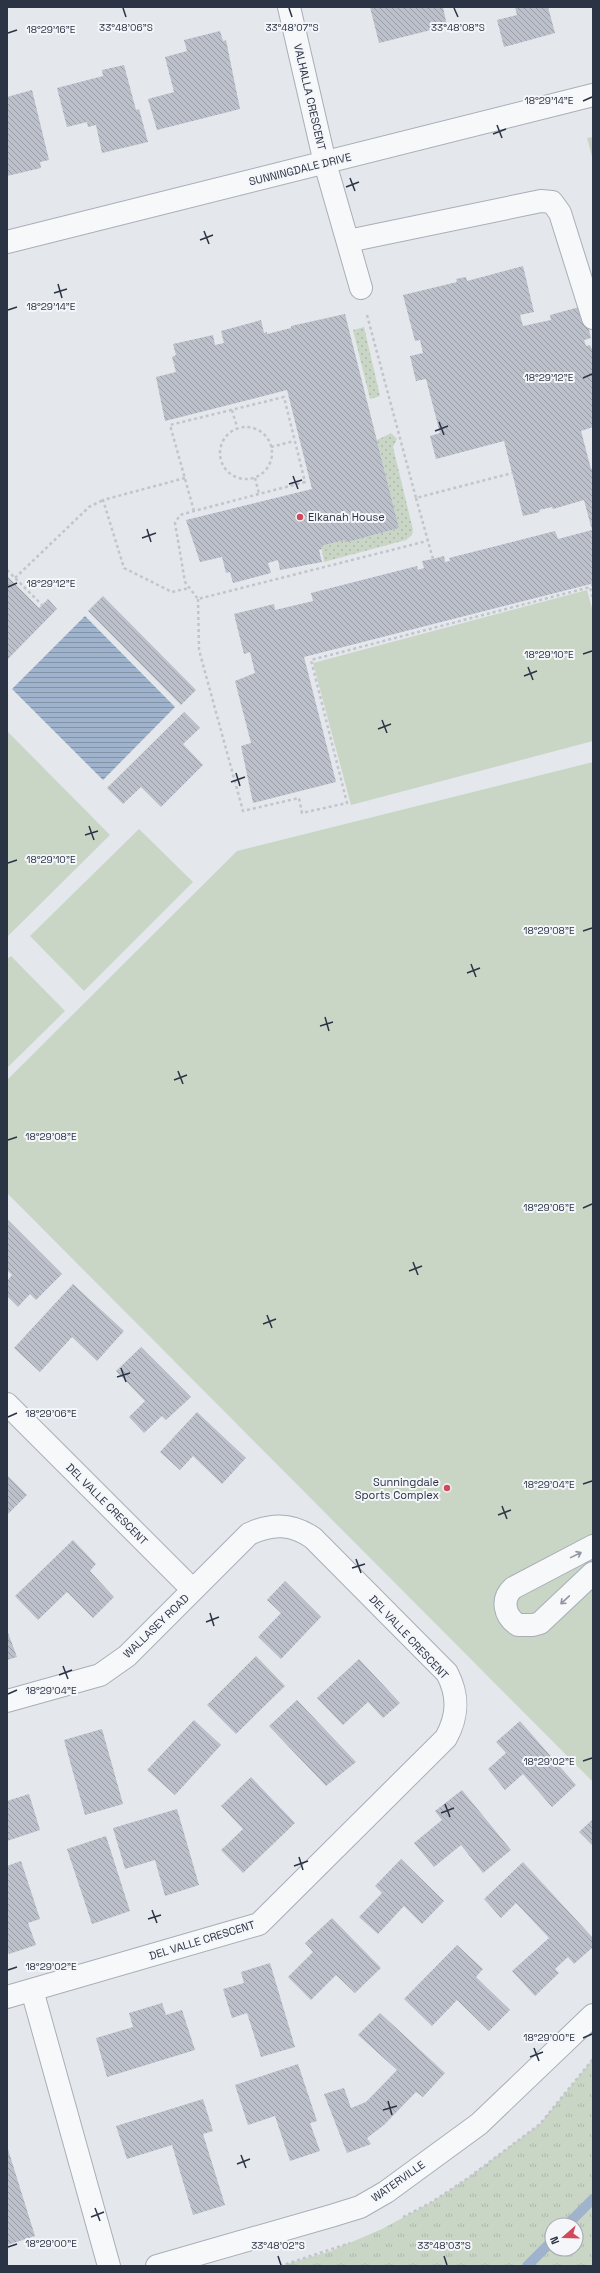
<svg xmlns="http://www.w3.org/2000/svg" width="600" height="2273" font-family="'Space Grotesk',sans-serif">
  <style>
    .grass { fill: url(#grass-tufts); fill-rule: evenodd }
    .garden { fill: url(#garden-dots) }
    .pitch { fill: #c9d6c5 }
    .water { fill: url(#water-rules) }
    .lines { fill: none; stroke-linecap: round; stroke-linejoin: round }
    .stream { stroke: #9fb4cc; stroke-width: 10 }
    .building { fill: url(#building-back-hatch) }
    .minor-casing { stroke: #a9aeb7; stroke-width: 24 }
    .path { stroke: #c2c5cb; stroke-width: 2.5; stroke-dasharray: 3 3; stroke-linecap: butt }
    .minor { stroke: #f7f8fa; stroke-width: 22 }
    .oneway { stroke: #9196a0 }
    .ticks { fill: none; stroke: #2b3445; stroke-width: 1.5 }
    .poi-dot { fill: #d1495b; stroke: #f4f6f9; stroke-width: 1.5 }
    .labels { text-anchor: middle; stroke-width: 4; stroke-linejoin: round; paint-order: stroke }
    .street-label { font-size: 11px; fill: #2b3445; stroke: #f4f6f9 }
    .poi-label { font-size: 11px; fill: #2b3445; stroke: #f4f6f9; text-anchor: start }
    .ticks-label { font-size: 10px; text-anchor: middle; fill: #2b3445; stroke: #f4f6f9; stroke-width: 4; stroke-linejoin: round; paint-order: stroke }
  </style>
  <defs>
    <pattern id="grass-tufts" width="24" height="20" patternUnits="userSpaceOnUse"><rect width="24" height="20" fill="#c9d6c5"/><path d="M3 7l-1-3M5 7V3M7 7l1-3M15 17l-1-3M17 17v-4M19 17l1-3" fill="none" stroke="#adb8ab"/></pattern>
    <pattern id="garden-dots" width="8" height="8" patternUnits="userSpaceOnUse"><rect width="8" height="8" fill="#c9d6c5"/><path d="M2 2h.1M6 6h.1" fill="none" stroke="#adb8ab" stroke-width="1.8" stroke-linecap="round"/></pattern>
    <pattern id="water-rules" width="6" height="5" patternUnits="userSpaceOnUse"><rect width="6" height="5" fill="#9fb4cc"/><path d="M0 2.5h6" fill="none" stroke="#8293a7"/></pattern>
    <pattern id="building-back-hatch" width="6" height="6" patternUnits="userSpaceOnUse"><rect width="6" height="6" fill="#bbc0ca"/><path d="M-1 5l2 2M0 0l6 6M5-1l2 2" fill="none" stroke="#989da6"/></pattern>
  </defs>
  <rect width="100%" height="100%" fill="#e4e7ec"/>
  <!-- grass -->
  <path class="grass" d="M593 2059V2266H280L331 2251 382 2229 432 2202 468 2178 540 2124ZM552 2225H576V2249H552Z"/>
  <!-- garden -->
  <path class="garden" d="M364 327 380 396 370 399 353 330Z
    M391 433 397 439 393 447 413 530 412 535 406 540 324 562 321 546 345 540 346 543 399 528 377 440Z"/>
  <!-- pitch -->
  <path class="pitch" d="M593 137V160L587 138Z
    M587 590 593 612V741L351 805 313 663Z
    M7 731 110 835 7 937Z
    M593 762V1782L7 1193V1080L237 851Z
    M139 829 193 882 84 991 30 936Z
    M11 956 65 1011 7 1068V959Z"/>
  <!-- water -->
  <path class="water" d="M85 616 175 707 103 780 12 689Z"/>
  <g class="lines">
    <!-- stream -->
    <path class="stream" d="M567 2225 593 2199
      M527 2266 552 2241"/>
  </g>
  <!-- building -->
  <path class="building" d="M370 7H443L447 26 379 43Z
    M515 7H548L555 33 504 47 497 20 517 15Z
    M220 31 223 41 226 40 240 109 157 130 148 99 174 92 165 57 187 51 184 40Z
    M124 65 136 110 139 109 148 142 102 153 96 125 88 127 87 122 67 127 57 88 103 76 102 70Z
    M32 90 49 160 40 162 41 168 7 176V97Z
    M523 266 534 312 520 315 523 326 551 320 550 315 583 306 591 338 584 340 586 346 590 345 593 351V427L581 431 591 469 593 468V590L591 584 304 657 336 782 253 803 241 746 251 743 235 681 255 673 250 652 244 654 234 614 274 604 275 610 313 601 311 593 417 566 418 570 424 568 422 561 433 559 444 556 445 562 450 561 449 558 555 531 558 539 592 530 584 500 553 509 552 507 539 510 540 512 523 516 504 441 436 459 430 436 440 433 426 379 416 381 410 356 423 353 420 340 415 341 403 295 457 282 456 279 466 277 467 281Z
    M345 314 399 528 345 543V540L321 546 322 549 319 550 322 562 280 570 278 560 268 563 271 573 233 583 230 572 226 573 222 557 200 562 186 520 312 489 287 390 165 421 156 377 176 372 172 357 176 355 173 344 213 335 215 345 224 343 221 331 261 320 264 333 267 332V334L291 328V326Z
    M7 576 39 608 48 599 57 609 7 660Z
    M103 596 196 690 181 705 88 611Z
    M184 712 200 728 183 744 203 765 161 807 141 787 123 804 107 788Z
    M8 1220 62 1274 36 1300 30 1294 18 1307 7 1296V1281L12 1275 7 1270Z
    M73 1284 124 1331 97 1361 72 1337 40 1372 14 1348Z
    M141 1347 191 1397 166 1420 162 1416 144 1433 129 1417 145 1401 116 1371Z
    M197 1412 246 1458 222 1484 193 1456 180 1470 160 1452Z
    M7 1475 27 1495 7 1515Z
    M73 1540 96 1564 90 1571 114 1597 93 1618 67 1592 38 1620 15 1596Z
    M285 1581 321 1617 281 1659 258 1637 281 1613 267 1600Z
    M7 1630 17 1657 7 1660Z
    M256 1656 285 1686 236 1734 207 1705Z
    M359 1659 400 1703 383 1718 368 1702 343 1725 317 1698Z
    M297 1700 356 1762 326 1786 269 1726Z
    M194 1720 221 1745 175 1795 147 1770Z
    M520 1721 576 1785 552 1807 523 1774 505 1790 488 1769 506 1753 496 1742Z
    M102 1729 123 1804 85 1815 64 1740Z
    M251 1777 295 1823 243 1873 221 1850 243 1829 221 1806Z
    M462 1790 511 1850 483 1873 461 1845 434 1867 414 1843 442 1820 435 1811Z
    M29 1794 40 1830 7 1841V1801Z
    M177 1809 199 1885 165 1896 155 1860 125 1869 113 1828Z
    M593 1819V1846L579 1832Z
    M106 1836 130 1911 92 1924 67 1849Z
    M401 1859 444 1901 422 1924 404 1906 378 1934 359 1917 382 1893 375 1886Z
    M21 1861 40 1919 28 1923 36 1945 9 1954 7 1948V1866Z
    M523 1862 593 1938V1947L574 1964 568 1957 555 1969 559 1973 535 1996 512 1971 549 1938 516 1903 501 1918 484 1899Z
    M332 1918 381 1968 355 1993 336 1975 311 2000 288 1977 313 1952 305 1943Z
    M457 1945 483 1969 476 1977 510 2010 489 2031 457 2000 432 2026 404 1999Z
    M270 1963 295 2047 261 2057 247 2013 232 2018 223 1989 244 1983 241 1972Z
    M162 2003 166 2015 182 2010 195 2050 107 2077 96 2038 133 2027 129 2013Z
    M380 2013 445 2073 423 2097 416 2092 384 2125 367 2138 371 2144 347 2153 324 2094 344 2088 351 2108 366 2102 397 2070 358 2035Z
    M298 2064 317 2121 310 2123 320 2151 290 2161 275 2116 248 2125 235 2085Z
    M203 2099 213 2131 203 2134 225 2205 193 2215 172 2145 127 2159 116 2126Z
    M7 2146 35 2236 7 2245Z"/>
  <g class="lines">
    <defs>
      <path id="minor" d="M289 7 325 163 361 288
        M348 241 541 201 552 202 560 213 593 318
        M7 242 593 95
        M7 1404 193 1590
        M593 1546 513 1588C501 1599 504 1616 518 1625H533L540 1623 593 1573
        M7 1701 100 1675 127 1656 249 1534C272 1523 292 1523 313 1538L447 1673C459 1696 458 1716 446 1738L259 1924 7 1997
        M32 1990 109 2266
        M157 2266 331 2216 360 2207 386 2192 479 2124 593 2015"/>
    </defs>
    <!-- minor casing -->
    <use href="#minor" class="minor-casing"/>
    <!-- path -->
    <path class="path" d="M367 315 416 498 512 473
      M232 410 237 427
      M220 453a26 26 0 1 1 52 0a26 26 0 1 1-52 0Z
      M271 447 294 441
      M185 478 103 500 124 568 172 592 189 588
      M255 478 259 494
      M416 498 433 559
      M194 511 170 425 284 397 305 482 194 511 180 515 175 523 185 582 198 599 427 541
      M7 570 42 605
      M15 578 89 507 103 500
      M198 599 199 650 243 811 299 798 302 813 347 803 311 660 590 587 593 600
      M403 2217 432 2202 468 2178 540 2124 593 2059
      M280 2266 350 2243"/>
    <!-- minor -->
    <use href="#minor" class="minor"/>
  </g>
  <!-- one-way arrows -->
  <defs><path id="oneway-shaft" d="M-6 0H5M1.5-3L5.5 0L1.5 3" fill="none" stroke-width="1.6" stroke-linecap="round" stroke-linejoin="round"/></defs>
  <g class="oneway">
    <use href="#oneway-shaft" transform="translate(576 1555) rotate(-26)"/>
    <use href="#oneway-shaft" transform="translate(565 1600) rotate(137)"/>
  </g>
  <!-- ticks -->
  <path class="ticks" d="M123 8 126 17M289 8 292 17M454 8 458 17M8 33 17 30M583 101 592 97M497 125 502 138M493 134 506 129M350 178 355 191M346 187 359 182M204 231 209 244M200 240 213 235M58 284 62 298M54 293 67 289M8 310 17 307M583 378 592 374M439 422 444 435M435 431 448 426M293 476 298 489M289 484 302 480M147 529 151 542M142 538 156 533M8 587 17 583M583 654 592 651M528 667 533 680M524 676 537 671M382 720 387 733M378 729 391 724M236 773 240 786M231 782 245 777M89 826 94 840M85 835 98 831M8 863 17 860M583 931 592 928M471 964 476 977M467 973 480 968M325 1017 329 1031M320 1026 333 1022M178 1071 183 1084M174 1080 187 1075M8 1140 17 1137M583 1208 592 1204M413 1262 418 1275M409 1271 422 1266M267 1315 272 1328M263 1324 276 1319M121 1368 126 1382M117 1377 130 1373M8 1417 17 1413M583 1484 592 1481M502 1506 507 1519M498 1515 511 1510M356 1559 361 1573M352 1568 365 1564M210 1613 214 1626M206 1622 219 1617M63 1666 68 1679M59 1675 72 1670M8 1694 17 1690M583 1761 592 1758M445 1804 450 1817M441 1813 454 1808M299 1857 303 1870M294 1866 308 1861M152 1910 157 1923M148 1919 161 1915M8 1970 17 1967M583 2038 592 2034M534 2048 539 2061M530 2057 543 2052M388 2101 392 2115M383 2110 397 2106M241 2155 246 2168M237 2164 250 2159M95 2208 100 2221M91 2217 104 2212M8 2247 17 2244M278 2256 281 2265M444 2256 447 2265"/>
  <!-- markers -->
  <g class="poi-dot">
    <circle cx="300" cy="517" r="4"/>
    <circle cx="447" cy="1488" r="4"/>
  </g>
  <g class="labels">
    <!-- street labels -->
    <g class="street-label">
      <text transform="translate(310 97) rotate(77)" y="4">VALHALLA CRESCENT</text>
      <text transform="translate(300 169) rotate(-14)" y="4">SUNNINGDALE DRIVE</text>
      <text transform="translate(107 1504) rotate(45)" y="4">DEL VALLE CRESCENT</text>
      <text transform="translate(156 1626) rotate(-44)" y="4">WALLASEY ROAD</text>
      <text transform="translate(409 1637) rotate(47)" y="4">DEL VALLE CRESCENT</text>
      <text transform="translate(202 1940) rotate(-17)" y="4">DEL VALLE CRESCENT</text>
      <text transform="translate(398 2181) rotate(-35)" y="4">WATERVILLE</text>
    </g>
    <!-- poi labels -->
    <g class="poi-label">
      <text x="308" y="521">Elkanah House</text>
      <text x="439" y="1486" text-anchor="end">Sunningdale<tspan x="439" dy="13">Sports Complex</tspan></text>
    </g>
  </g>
  <g class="ticks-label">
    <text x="126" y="31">33°48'06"S</text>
    <text x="292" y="31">33°48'07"S</text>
    <text x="458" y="31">33°48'08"S</text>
    <text x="51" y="33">18°29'16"E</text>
    <text x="549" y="104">18°29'14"E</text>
    <text x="51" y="310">18°29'14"E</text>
    <text x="549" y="381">18°29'12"E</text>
    <text x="51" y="587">18°29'12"E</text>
    <text x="549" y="658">18°29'10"E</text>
    <text x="51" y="863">18°29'10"E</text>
    <text x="549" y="934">18°29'08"E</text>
    <text x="51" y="1140">18°29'08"E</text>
    <text x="549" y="1211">18°29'06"E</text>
    <text x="51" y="1417">18°29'06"E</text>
    <text x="549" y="1488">18°29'04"E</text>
    <text x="51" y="1694">18°29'04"E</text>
    <text x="549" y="1765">18°29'02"E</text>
    <text x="51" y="1970">18°29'02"E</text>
    <text x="549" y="2041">18°29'00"E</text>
    <text x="51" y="2247">18°29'00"E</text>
    <text x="278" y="2249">33°48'02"S</text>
    <text x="444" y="2249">33°48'03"S</text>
  </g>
  <!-- border -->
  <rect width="600" height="2273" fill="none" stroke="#2b3445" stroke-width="16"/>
  <!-- north arrow -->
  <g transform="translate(564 2237) rotate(250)"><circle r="19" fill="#f4f6f9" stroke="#a4a8b1"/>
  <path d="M0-3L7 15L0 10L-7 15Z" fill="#d1495b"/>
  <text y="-6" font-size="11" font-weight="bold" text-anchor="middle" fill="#2b3445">N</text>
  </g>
</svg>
